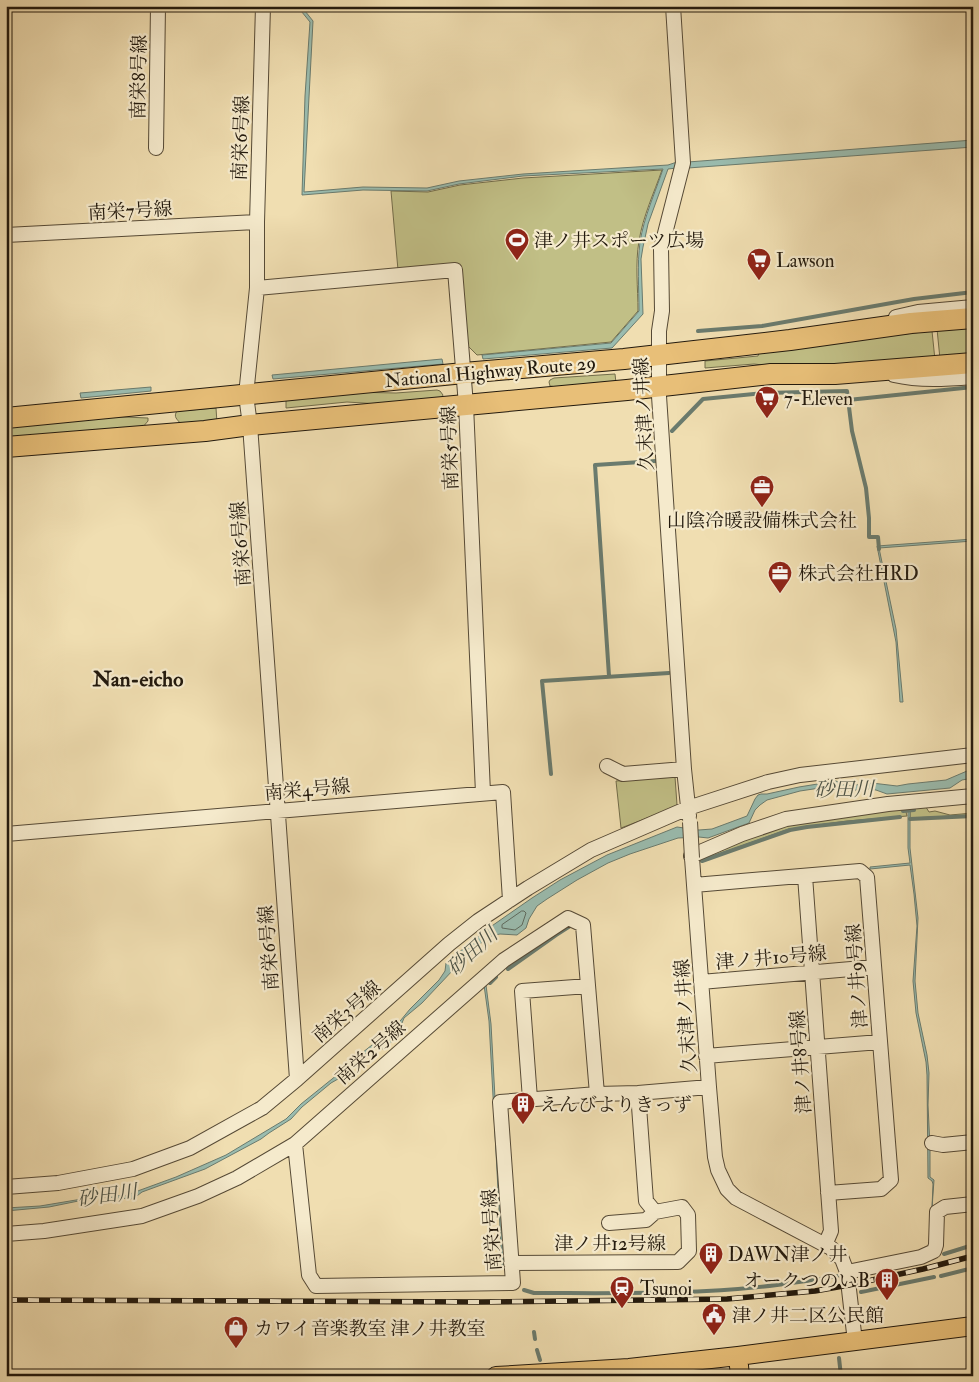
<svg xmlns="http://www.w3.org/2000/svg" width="979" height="1382" font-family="'IM FELL Double Pica','Noto Serif JP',serif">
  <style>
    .green { fill: #c1bf86; stroke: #726c4a }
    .water { fill: #9abcaf; stroke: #6a7b6e }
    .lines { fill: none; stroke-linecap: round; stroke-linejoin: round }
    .shore { stroke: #5e6a5e; stroke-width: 1 }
    .stream { stroke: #6a7b6e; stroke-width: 4 }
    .minor-casing { stroke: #564a36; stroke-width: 16 }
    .major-casing { stroke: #22190d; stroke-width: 20 }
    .highway-casing { stroke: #22190d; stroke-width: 22 }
    .minor { stroke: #f5eacc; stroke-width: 14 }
    .major { stroke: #e8bf78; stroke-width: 18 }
    .highway { stroke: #e8bf78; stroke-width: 20 }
    .rail-casing { stroke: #22190d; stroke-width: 5.5 }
    .rail { stroke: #f5eacc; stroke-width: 4; stroke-dasharray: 11; stroke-linecap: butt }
    .minor-bridge-casing { stroke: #564a36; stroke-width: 16; stroke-linecap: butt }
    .minor-bridge { stroke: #f5eacc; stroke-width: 14 }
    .labels { text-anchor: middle; stroke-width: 4.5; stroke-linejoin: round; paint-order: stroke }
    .street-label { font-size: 19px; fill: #22190d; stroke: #f5eacc }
    .poi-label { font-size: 19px; fill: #22190d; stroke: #f5eacc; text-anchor: start }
    .water-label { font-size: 20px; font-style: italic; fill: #4c5246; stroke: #f5eacc }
    .quarter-label { font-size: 21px; font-weight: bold; fill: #22190d; stroke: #f5eacc }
  </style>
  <rect width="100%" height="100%" fill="#f0deb1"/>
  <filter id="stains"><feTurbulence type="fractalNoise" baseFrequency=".004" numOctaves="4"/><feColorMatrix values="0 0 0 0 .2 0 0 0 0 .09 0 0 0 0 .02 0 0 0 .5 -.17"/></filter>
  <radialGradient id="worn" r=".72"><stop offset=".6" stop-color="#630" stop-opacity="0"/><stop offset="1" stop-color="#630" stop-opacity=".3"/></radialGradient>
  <!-- green -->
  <path class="green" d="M662 170C654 193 643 216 639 241 635 264 638 288 638 311L611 342 477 355 467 345 459 264 398 270 391 191 428 192 460 185 523 178Z
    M973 326V356L940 359 937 329Z
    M932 331 935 360 842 366 763 365 754 364 705 368V361L758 356 760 350Z
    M615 374 616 383 557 387 550 386 549 382 550 380 554 378Z
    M437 390 440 391 443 395 441 399 379 404 347 402 286 408V399L348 392 396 393Z
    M216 408 217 423 181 424C177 419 173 417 177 411Z
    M101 416 148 418V421L142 428 6 439V425Z
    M675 777 677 805 676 807 621 828 616 781Z
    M924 804 929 812 935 811 950 815 973 813V815L910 818V811L906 812 907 816 847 821 789 829 699 861V857L790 822Z"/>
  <!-- water -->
  <path class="water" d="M297 6H301L313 21 304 192 363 187 427 188 459 181 523 174 668 165 677 162V168L668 169 648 224 643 247 641 259 643 314 612 348 483 359 482 355 611 343 639 311C639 288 637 265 640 242 644 217 655 193 663 169L523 176 459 184 427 191 363 190 302 195 305 96 310 22Z
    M973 140V147L688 168V162Z
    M442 359 443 364 273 379 272 375Z
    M151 387V391L81 398 80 393Z
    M973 539V541L879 548 896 629 903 702H900L896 642 877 546Z
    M973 770V778L962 780 950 788 887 794 876 790 868 789 844 791 820 788 800 791 767 800 760 805 755 810 749 823 708 838 699 837 678 838 630 854 608 863 577 880 547 899 537 906 529 919 526 928 517 935 500 934 495 935 487 938 480 944 468 957 454 969 422 1003 404 1018 402 1023 400 1031 401 1034 384 1049 377 1048 369 1051 350 1066 338 1079 331 1083 302 1107 291 1119 269 1133 261 1139 205 1169 142 1192 133 1199 98 1197 49 1207 6 1211V1208L40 1206 106 1195 124 1196 176 1177 226 1155 286 1119 301 1104 337 1075 348 1064 396 1026 410 1009 439 980 445 971 446 963 486 930 532 898 560 880 607 855 677 827 699 830 712 829 747 816 755 799 758 795 761 794H767L799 787 836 781 848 786 872 783 897 786 908 784 946 780 967 771Z
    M908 811H910V848L918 918 915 981 918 1013 927 1055 929 1073 928 1105 930 1147V1177L934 1180 932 1208 933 1184 932 1181 928 1178 927 1075 926 1062 916 1013 913 981 917 926 914 894 910 865 870 869V867L910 863 908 848Z
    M484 985H486L491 1024 504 1265H502L489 1021Z"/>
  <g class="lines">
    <!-- shore -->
    <path class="shore" d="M522 911H524L526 913 522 925 515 930 502 928V925Z"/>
    <!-- stream -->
    <path class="stream" d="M698 331 762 326 914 299 973 292
      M848 400 973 387
      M672 431 703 399 765 393 847 391 852 431 866 488 869 518V537H878L879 549
      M609 676 595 465 656 461
      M551 774 542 681 669 673
      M903 811 914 810
      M910 819 973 816
      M702 861 790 830 807 827 900 817
      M508 969 556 935 570 926
      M490 983 496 977
      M944 1254 973 1245
      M941 1276 973 1268
      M524 1290 534 1293C615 1293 696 1295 777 1285 797 1282 817 1280 837 1276
      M861 1292 934 1277
      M534 1332 535 1339
      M537 1350 540 1360
      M839 1358 841 1376"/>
    <defs>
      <path id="minor" d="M263 6 257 222V288L246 395 250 425 297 1079
        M673 6 683 163 661 249 662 311 659 331V396L684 769 689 816
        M156 148 158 6
        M6 235 257 222
        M257 288 455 270 466 405 483 793
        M896 317 918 312 973 307
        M894 375C920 381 947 379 973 377
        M607 766 623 774 684 769
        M6 834 503 792 510 900
        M691 856 742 834 786 819 888 804 973 796
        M692 858 709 1087 715 1157 718 1170 727 1189 736 1198 831 1248 842 1259 847 1272 855 1342
        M805 876 831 1231 825 1245
        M694 885 860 871 867 877 891 1180 881 1189 828 1193
        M701 982 874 967
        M706 1056 880 1042
        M530 1099 522 991 588 986
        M932 1143 943 1145 973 1142
        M295 1144 309 1275 316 1286 513 1283 500 1102 597 1094 638 1093 709 1087
        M6 1187 58 1183 133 1169 190 1148 262 1108 297 1079 449 944 478 921 528 888 591 850 688 808 768 782 800 775 973 755
        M609 1223 646 1220 655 1212
        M6 1234 44 1231 142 1216 198 1196 237 1178 295 1144 504 960 568 918 583 925 597 1094
        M511 1263 678 1262 689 1251 688 1215 682 1207 655 1212 646 1201 638 1093
        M847 1272 921 1257 934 1251 936 1245 937 1212 945 1207 973 1204"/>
      <path id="major" d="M738 1356 740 1376
        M496 1376 629 1368 738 1356 973 1326"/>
      <path id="highway" d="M6 418 464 373 624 359 790 340 911 323 973 318
        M6 447 205 431 250 425 627 390 771 374H835L973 363"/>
    </defs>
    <!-- minor casing -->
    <use href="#minor" class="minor-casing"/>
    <!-- major casing -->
    <use href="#major" class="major-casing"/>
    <!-- highway casing -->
    <use href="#highway" class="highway-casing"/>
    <!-- minor -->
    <use href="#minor" class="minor"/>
    <!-- major -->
    <use href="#major" class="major"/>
    <!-- highway -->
    <use href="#highway" class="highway"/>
    <defs>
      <path id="rail" d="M6 1300 481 1302 727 1299 815 1291 849 1285 923 1269 973 1256"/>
    </defs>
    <!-- rail casing -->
    <use href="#rail" class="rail-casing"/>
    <!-- rail -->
    <use href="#rail" class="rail"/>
    <defs>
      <path id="minor-bridge" d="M690 822 692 858"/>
    </defs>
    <!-- minor-bridge casing -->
    <use href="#minor-bridge" class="minor-bridge-casing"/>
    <!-- minor-bridge -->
    <use href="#minor-bridge" class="minor-bridge"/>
  </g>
  <!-- icons -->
  <defs>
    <symbol id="stadium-pin" viewBox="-11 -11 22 30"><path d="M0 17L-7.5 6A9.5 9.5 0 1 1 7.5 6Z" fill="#8f2418" stroke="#f5eacc"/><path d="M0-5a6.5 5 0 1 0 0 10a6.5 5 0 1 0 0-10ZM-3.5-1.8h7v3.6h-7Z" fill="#fff"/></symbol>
    <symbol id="supermarket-pin" viewBox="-11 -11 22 30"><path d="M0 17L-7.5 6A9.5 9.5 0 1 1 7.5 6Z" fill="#8f2418" stroke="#f5eacc"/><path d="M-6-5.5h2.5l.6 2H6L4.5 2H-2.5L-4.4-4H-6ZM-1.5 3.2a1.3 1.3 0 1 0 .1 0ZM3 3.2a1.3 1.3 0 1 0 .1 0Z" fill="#fff"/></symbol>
    <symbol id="office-pin" viewBox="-11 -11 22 30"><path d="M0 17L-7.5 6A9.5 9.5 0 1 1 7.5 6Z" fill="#8f2418" stroke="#f5eacc"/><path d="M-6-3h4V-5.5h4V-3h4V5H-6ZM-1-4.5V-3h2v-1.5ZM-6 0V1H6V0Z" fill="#fff"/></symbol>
    <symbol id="building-pin" viewBox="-11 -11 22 30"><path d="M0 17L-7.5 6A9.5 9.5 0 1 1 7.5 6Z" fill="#8f2418" stroke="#f5eacc"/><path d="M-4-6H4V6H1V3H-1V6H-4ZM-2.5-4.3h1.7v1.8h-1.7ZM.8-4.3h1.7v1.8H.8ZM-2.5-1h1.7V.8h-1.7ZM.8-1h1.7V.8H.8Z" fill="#fff"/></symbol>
    <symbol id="station-pin" viewBox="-11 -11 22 30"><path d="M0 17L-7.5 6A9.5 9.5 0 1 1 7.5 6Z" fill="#8f2418" stroke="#f5eacc"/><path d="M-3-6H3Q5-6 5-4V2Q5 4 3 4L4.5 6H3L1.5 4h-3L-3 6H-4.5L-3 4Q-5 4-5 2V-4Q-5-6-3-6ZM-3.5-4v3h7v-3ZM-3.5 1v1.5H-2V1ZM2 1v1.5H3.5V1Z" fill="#fff"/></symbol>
    <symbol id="civic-pin" viewBox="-11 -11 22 30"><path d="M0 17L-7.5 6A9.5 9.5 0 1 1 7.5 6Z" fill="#8f2418" stroke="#f5eacc"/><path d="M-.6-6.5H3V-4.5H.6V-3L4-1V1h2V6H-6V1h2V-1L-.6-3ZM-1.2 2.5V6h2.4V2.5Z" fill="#fff"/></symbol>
    <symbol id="shop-pin" viewBox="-11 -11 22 30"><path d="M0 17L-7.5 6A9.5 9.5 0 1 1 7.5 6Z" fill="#8f2418" stroke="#f5eacc"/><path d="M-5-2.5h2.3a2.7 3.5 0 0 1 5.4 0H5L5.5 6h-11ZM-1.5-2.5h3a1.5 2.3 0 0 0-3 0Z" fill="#fff"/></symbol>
  </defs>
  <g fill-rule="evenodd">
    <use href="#stadium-pin" x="503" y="226" width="28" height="38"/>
    <use href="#supermarket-pin" x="745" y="246" width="28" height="38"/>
    <use href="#supermarket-pin" x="753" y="384" width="28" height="38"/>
    <use href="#office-pin" x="748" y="473" width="28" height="38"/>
    <use href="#office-pin" x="766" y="559" width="28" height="38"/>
    <use href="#building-pin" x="509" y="1090" width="28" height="38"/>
    <use href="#building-pin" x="697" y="1240" width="28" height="38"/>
    <use href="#building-pin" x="873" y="1266" width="28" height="38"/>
    <use href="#station-pin" x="608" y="1274" width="28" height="38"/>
    <use href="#civic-pin" x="700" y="1301" width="28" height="38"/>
    <use href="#shop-pin" x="222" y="1314" width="28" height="38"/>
  </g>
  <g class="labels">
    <!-- street labels -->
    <g class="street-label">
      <text transform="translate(138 77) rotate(-89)" y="7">南栄8号線</text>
      <text transform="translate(240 138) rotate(-88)" y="7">南栄6号線</text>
      <text transform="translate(130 210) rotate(-3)" y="7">南栄7号線</text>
      <text transform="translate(490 371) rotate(-5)" y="7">National Highway Route 29</text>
      <text transform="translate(643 414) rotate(-93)" y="7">久末津ノ井線</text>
      <text transform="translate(449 448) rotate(-92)" y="7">南栄5号線</text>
      <text transform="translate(240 544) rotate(-94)" y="7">南栄6号線</text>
      <text transform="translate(307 789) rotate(-5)" y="7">南栄4号線</text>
      <text transform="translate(268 948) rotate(-94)" y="7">南栄6号線</text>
      <text transform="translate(771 957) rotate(-5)" y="7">津ノ井10号線</text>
      <text transform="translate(856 976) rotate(-94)" y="7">津ノ井9号線</text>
      <text transform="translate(346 1011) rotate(-41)" y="7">南栄3号線</text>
      <text transform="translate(685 1016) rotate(-94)" y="7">久末津ノ井線</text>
      <text transform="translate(370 1052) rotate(-41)" y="7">南栄2号線</text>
      <text transform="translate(800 1062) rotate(-94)" y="7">津ノ井8号線</text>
      <text transform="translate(491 1230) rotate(-94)" y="7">南栄1号線</text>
      <text x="610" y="1250">津ノ井12号線</text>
    </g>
    <!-- poi labels -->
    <g class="poi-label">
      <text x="534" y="247">津ノ井スポーツ広場</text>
      <text x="776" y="267">Lawson</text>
      <text x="784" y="405">7-Eleven</text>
      <text x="762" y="527" text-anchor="middle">山陰冷暖設備株式会社</text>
      <text x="798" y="580">株式会社HRD</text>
      <text x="540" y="1111">えんびよりきっず</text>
      <text x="728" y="1261">DAWN津ノ井</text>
      <text x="870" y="1287" text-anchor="end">オークつのいB</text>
      <text x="640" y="1295">Tsunoi</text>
      <text x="732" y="1322">津ノ井二区公民館</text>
      <text x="254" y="1335">カワイ音楽教室 津ノ井教室</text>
    </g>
    <!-- water labels -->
    <g class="water-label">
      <text transform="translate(844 789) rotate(-1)" y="7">砂田川</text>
      <text transform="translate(472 951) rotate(-42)" y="7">砂田川</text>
      <text transform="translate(107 1195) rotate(-8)" y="7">砂田川</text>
    </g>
    <!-- quarter labels -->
    <g class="quarter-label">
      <text x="138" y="686">Nan-eicho</text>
    </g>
  </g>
  <!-- margin -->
  <rect width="979" height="1382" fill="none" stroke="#f0deb1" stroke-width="25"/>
  <rect x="8" y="8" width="964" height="1367" fill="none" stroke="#22190d" stroke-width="2.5"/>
  <rect x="12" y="12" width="954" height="1357" fill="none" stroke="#22190d"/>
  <rect width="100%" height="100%" filter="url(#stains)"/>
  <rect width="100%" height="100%" fill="url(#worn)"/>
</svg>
